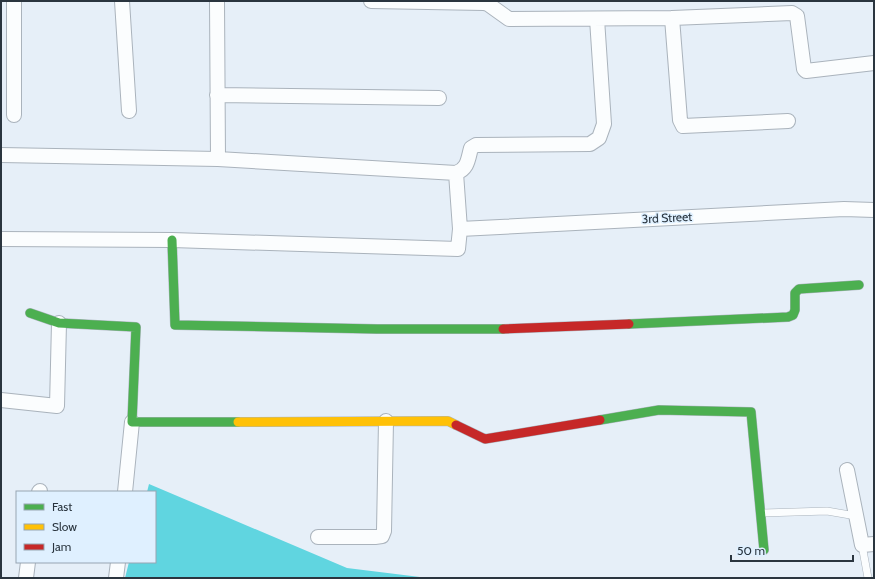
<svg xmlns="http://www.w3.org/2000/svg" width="875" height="579" font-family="Cabin,sans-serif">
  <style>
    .water { fill: #60d5e0 }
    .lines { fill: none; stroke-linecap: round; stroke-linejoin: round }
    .lane-casing { stroke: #aab3bc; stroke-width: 8 }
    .street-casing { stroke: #aab3bc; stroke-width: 16 }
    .fast-casing { stroke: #aab3bc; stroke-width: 10 }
    .slow-casing { stroke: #aab3bc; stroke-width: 10 }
    .jam-casing { stroke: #aab3bc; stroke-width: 10 }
    .lane { stroke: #fbfdfe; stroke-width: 7 }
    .street { stroke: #fbfdfe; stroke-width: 14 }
    .fast { stroke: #4caf50; stroke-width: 9 }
    .slow { stroke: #ffc107; stroke-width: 9 }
    .jam { stroke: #c62828; stroke-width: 9 }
    .labels { text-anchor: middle; stroke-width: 3; stroke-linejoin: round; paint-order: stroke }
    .street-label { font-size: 12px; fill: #2a353f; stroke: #dff0ff }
  </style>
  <rect width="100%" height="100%" fill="#e6eff8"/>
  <!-- water -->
  <path class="water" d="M149 484 347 568 428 578H125L129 562H155V492H147Z"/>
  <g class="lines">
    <defs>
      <path id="lane" d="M763 513 827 511 856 516
        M862 545 868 578"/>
      <path id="street" d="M122 1 129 111
        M217 1 218 159
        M371 1 484 3 488 4 509 19 672 18 792 13 797 16 804 69 806 71 874 63
        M672 18 680 120 683 126 788 121
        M217 95 439 98
        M14 115V1
        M1 155 218 159 456 173C468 169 468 159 471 148L476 145 590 144 599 138 604 124 597 19
        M460 229 844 209 874 210
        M1 239 172 240 458 249 460 229 456 173
        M1 400 57 406 59 323
        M847 470 862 545 874 544
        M39 492 40 491
        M125 492 132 422
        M318 537H375L382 536 384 531 386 421
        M26 578 28 562
        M116 578 118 562"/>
      <path id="fast" d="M172 240 175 325 377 329H503
        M30 313 59 323 136 327 132 422H238
        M629 324 788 317 793 315 795 310V293L799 289 859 285
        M600 420 659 410 751 412 764 550"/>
      <path id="slow" d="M238 422 448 421 456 425"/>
      <path id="jam" d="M503 329 629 324
        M456 425 485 439 600 420"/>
    </defs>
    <!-- lane casing -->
    <use href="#lane" class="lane-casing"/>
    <!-- street casing -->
    <use href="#street" class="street-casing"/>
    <!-- fast casing -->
    <use href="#fast" class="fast-casing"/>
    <!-- slow casing -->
    <use href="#slow" class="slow-casing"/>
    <!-- jam casing -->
    <use href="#jam" class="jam-casing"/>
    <!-- lane -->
    <use href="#lane" class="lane"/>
    <!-- street -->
    <use href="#street" class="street"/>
    <!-- fast -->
    <use href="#fast" class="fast"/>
    <!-- slow -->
    <use href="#slow" class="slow"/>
    <!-- jam -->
    <use href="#jam" class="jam"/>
  </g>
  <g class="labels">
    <!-- street labels -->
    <g class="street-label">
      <text transform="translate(667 218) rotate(-3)" y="4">3rd Street</text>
    </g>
  </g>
  <!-- border -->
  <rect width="875" height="579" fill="none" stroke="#2a353f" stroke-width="4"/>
  <!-- legend -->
  <rect x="16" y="491" width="140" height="72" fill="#dff0ff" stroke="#97a5b2"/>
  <rect x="24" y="504" width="20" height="6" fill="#4caf50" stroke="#97a5b2"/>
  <text x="52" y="511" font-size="12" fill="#2a353f">Fast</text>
  <rect x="24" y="524" width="20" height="6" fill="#ffc107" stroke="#97a5b2"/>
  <text x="52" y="531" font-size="12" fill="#2a353f">Slow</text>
  <rect x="24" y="544" width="20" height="6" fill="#c62828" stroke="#97a5b2"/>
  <text x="52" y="551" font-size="12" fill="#2a353f">Jam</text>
  <!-- scale -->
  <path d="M731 555v6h122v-6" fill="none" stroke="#2a353f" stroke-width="2"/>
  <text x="737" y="555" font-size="12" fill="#2a353f" stroke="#dff0ff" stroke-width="3" paint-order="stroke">50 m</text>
</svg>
